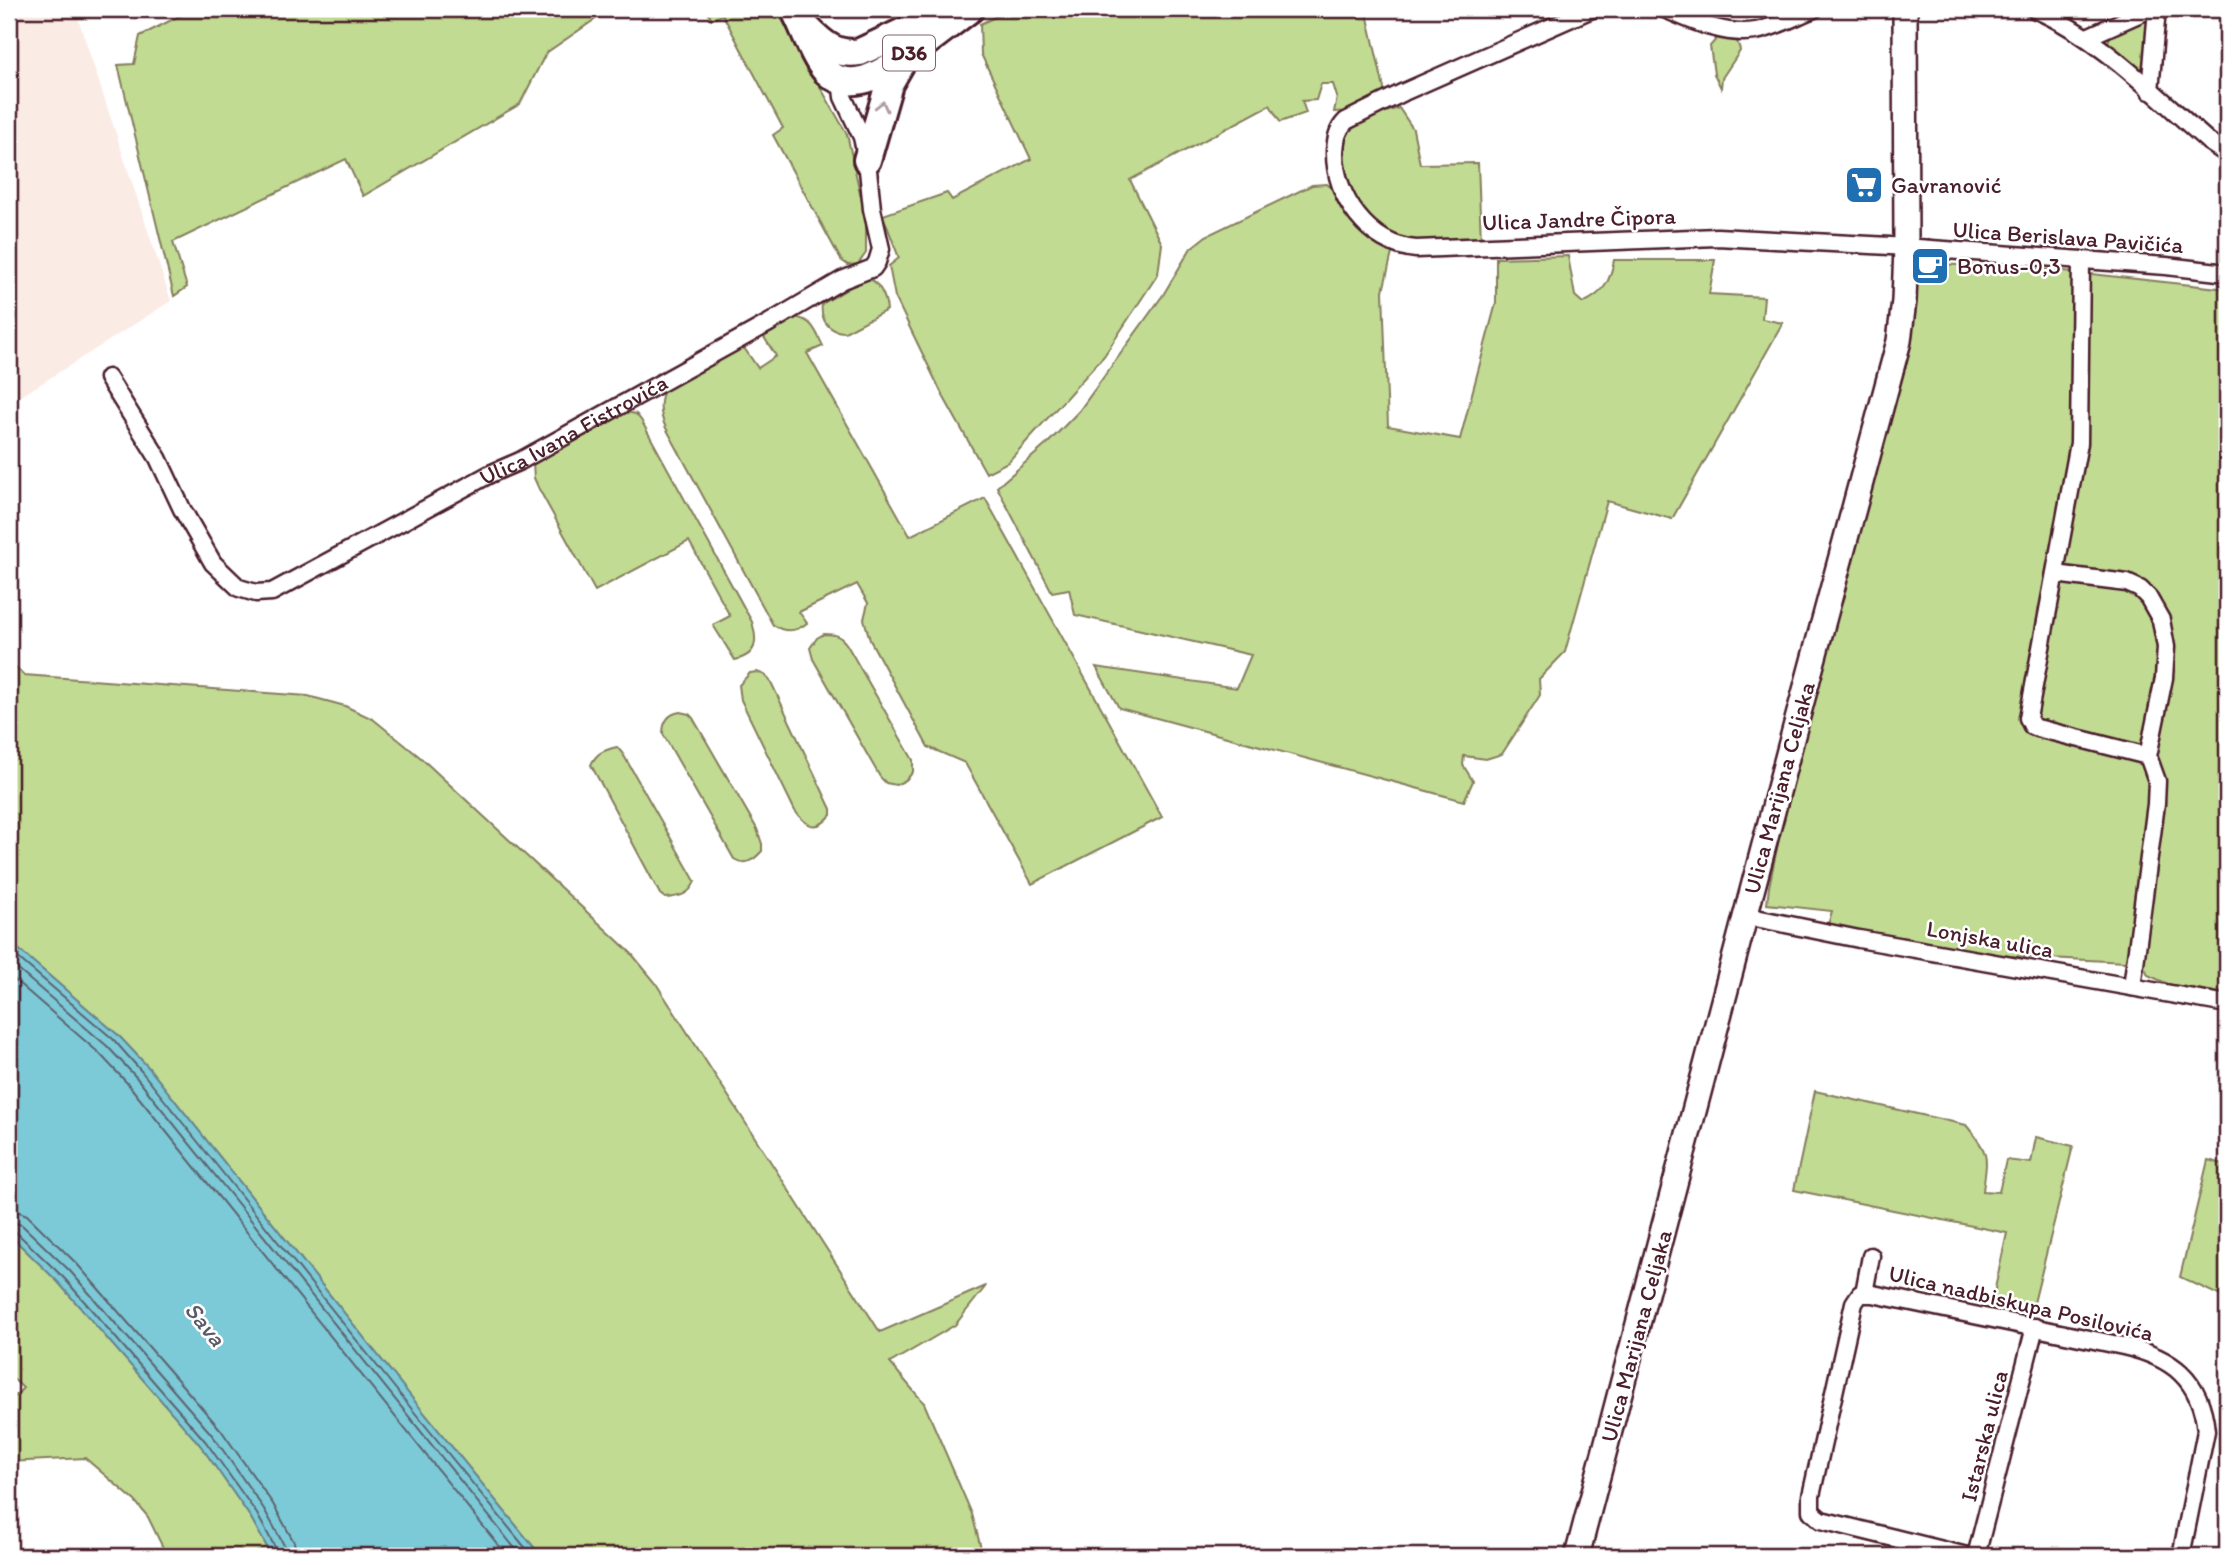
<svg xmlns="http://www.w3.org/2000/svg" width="2236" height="1565" font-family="Itim,sans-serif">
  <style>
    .built { fill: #fbebe5 }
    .green { fill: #c1db92; stroke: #867d5e; stroke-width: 2 }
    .water { fill: #7bcad7; stroke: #678692; stroke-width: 2 }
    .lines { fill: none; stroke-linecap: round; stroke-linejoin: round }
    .shore { stroke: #5e6370; stroke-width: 2 }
    .minor-casing { stroke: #4a1f2b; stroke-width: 21 }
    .secondary-casing { stroke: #4a1f2b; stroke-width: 28 }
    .primary-casing { stroke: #4a1f2b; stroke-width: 32 }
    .minor { stroke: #fff; stroke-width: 16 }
    .secondary { stroke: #fff; stroke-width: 23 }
    .primary { stroke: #fff; stroke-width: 26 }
    .oneway { stroke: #ae9aa0 }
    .labels { text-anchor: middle; stroke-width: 5; stroke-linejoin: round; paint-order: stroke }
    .shield { fill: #fff; stroke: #80626b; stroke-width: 2 }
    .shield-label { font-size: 21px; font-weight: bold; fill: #4a1f2b }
    .poi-label { font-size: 23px; fill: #4a1f2b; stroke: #fff; text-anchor: start }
    .street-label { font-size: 23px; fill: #4a1f2b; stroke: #fff }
    .water-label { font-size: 24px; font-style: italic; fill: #5b5b67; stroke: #fff }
  </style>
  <rect width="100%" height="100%" fill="#fff"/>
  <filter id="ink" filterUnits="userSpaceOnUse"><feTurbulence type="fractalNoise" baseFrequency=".0143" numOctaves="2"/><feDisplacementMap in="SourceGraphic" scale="14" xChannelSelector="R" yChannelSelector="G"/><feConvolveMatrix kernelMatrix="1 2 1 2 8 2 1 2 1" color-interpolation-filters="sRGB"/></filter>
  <g filter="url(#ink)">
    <!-- built -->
    <path class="built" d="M9 9H75L171 301 9 404Z"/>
    <!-- green -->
    <path class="green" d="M193 9H610L546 53 520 104 363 196 346 159 173 242 187 287 174 296 118 65 134 64 140 36Z
      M705 9H776L847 134 866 220V253L858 264 848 265 841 260 773 135 783 128 723 15 712 19Z
      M1012 9H1366L1385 93 1352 111 1334 112 1337 97 1333 84H1321L1316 100 1302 101 1306 113 1280 122 1270 105 1130 180 1162 244 1158 274 1104 356 1008 462 986 473 942 394 895 297 889 266 899 258 883 215 947 193 952 200 1031 159 981 54 980 24Z
      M2142 19 2148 20 2149 26 2145 68 2142 72 2136 70 2108 42 2110 37Z
      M1726 36C1734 37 1739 42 1740 51L1722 78 1721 88 1714 74 1710 46 1718 37Z
      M1399 108 1413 129 1420 164 1478 163 1481 241C1457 242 1421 248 1399 240 1381 233 1353 206 1346 187 1342 176 1342 167 1342 155 1342 146 1343 137 1350 130 1361 117 1383 113 1399 108Z
      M1327 184C1340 195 1345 213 1356 225 1367 236 1381 243 1392 253L1383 291 1388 426 1460 439 1496 303V258L1568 256 1575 296 1583 303C1604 293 1610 282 1614 260H1715L1709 294 1764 297 1762 319 1783 323 1672 519 1607 501 1565 652 1539 679 1540 695 1502 754 1486 759 1464 756 1463 765 1473 781 1464 801 1119 708 1096 667 1237 688 1251 655 1075 615 1069 589 1052 592 997 487 1047 444 1079 411 1163 295 1191 248 1206 236 1312 185Z
      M1918 263 2055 270 2227 289V994L2168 984 2148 975 2146 970 2126 962 1992 955 1828 925 1832 911 1767 904 1769 887 1788 794 1912 309Z
      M866 278C879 280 886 298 887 310L845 332C828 332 820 319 822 304Z
      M794 317C813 320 815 330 823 346L807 353 910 536 985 498 1162 817 1032 884 965 763 928 747 870 640 864 619 868 603 857 584 799 612 807 623C796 632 785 633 773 625L666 428C659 413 659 402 665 386L742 345 758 368 776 356 760 331Z
      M620 411 636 414 641 420 752 622C758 642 757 655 735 660L713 625 730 616 689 541 595 591 539 489 534 478 533 464 543 453Z
      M824 634C835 634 840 635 847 645L913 760V772L906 780 896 785 886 783 880 777 813 659 810 648 817 638Z
      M9 661 24 675 308 696 345 706 373 719 421 758 631 953 655 982 880 1332 986 1286 955 1325 890 1363 924 1403 972 1514 983 1556H541L412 1398 148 1067 118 1035 9 941Z
      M757 672 765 675 771 682 831 809V815C817 832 807 827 795 811L741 700 739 685 750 673Z
      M680 712 689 714 693 718 757 829 762 844V851C753 861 745 866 734 859L663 734C663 722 668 714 680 712Z
      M617 747 623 754 695 881C690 895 679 897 665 898L660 894 591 765C596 753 604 750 617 747Z
      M1815 1091 1966 1125C1991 1155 1987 1156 1983 1191L1999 1192 2006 1160 2031 1163 2036 1137 2073 1146 2031 1315 1991 1307 2007 1233 1794 1190Z
      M2208 1160 2227 1165V1299L2180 1277Z
      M9 1234 58 1282 201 1446 251 1518 272 1556H167L148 1517 135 1501 85 1458 9 1462V1403L23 1388 9 1375Z"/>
    <!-- water -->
    <path class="water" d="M9 941 118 1035 148 1067 412 1398 541 1556H272L251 1518 201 1446 58 1282 9 1234Z"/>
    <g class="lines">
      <!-- shore -->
      <path class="shore" d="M9 950 113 1039 142 1072 406 1402 532 1556
        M9 962 107 1046 136 1077 521 1556
        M9 975 99 1053 128 1084 507 1556
        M9 1210 17 1211 27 1215 77 1264 221 1430 273 1504 294 1542 297 1556
        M9 1221 22 1225 70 1271 213 1436 264 1509 285 1547 287 1556
        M9 1230 16 1232 64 1278 206 1442 257 1514 277 1551 278 1556"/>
      <defs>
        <g id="minor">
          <path d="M1592 9 1404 92 1346 121C1337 130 1336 139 1335 151 1334 197 1369 245 1416 249L1717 237 1890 246 2166 266 2227 273"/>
          <path d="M1665 9C1693 21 1724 36 1756 31 1776 27 1796 16 1814 9"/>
          <path d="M2034 9C2100 37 2155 95 2209 142L2227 154"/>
          <path d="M2087 37 2150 9"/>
          <path d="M2150 91 2157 9"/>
          <path d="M2081 260 2079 443 2028 718 2032 726 2037 728 2148 756"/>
          <path id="s1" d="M108 378 158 458 182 509 213 563 239 588 256 593 272 592 490 474 520 461 769 323 842 280 873 268 877 262 881 249 872 209 867 160 862 137 843 97 841 80"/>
          <path d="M2055 574 2127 583 2140 589 2148 597 2161 620 2166 647 2164 678 2148 756 2157 781 2156 804 2132 987"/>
          <path d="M1746 916 1859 939 2227 1004"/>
          <path d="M1864 1293 1871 1256"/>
          <path d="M1967 1556 1821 1520 1811 1511V1496L1854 1303 1860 1294H1873L2123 1346C2172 1357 2201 1379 2206 1431L2181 1556"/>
          <path d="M1976 1556 2035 1327"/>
        </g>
        <path id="secondary" d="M1577 1556 1793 735 1899 341 1904 301 1906 247 1905 9"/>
        <path id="primary" d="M794 9C804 27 813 57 826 71 836 81 849 83 862 80 890 74 945 27 970 9
          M807 28C823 44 836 56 860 52L950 10
          M867 160 889 84 904 58"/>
      </defs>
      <!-- minor casing -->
      <use href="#minor" class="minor-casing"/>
      <!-- secondary casing -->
      <use href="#secondary" class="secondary-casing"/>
      <!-- primary casing -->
      <use href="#primary" class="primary-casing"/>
      <!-- minor -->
      <use href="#minor" class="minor"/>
      <!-- secondary -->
      <use href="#secondary" class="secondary"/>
      <!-- primary -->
      <use href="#primary" class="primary"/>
    </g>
    <!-- one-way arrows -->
    <defs><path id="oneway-chevron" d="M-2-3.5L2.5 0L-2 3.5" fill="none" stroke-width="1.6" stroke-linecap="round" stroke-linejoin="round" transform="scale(1.75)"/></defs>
    <use class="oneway" href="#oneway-chevron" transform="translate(882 106) rotate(-76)"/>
  </g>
  <!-- icons -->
  <defs>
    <symbol id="supermarket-square" viewBox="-11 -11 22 22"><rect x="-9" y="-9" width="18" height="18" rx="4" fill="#1f6fb2" stroke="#fff"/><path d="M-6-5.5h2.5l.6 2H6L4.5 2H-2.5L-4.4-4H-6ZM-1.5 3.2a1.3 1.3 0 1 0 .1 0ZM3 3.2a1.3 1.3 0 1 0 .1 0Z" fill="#fff"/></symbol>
    <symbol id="cafe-square" viewBox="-11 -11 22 22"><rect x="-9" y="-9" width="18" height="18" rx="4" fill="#1f6fb2" stroke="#fff"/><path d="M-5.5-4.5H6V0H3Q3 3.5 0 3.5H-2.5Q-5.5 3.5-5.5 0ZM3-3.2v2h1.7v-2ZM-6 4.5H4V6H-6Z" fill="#fff"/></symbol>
  </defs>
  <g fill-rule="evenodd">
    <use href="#supermarket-square" x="1842" y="163" width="44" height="44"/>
    <use href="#cafe-square" x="1908" y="244" width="44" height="44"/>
  </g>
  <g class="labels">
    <!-- shield labels -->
    <rect class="shield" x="883" y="35.5" width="52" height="35" rx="5"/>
    <g class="shield-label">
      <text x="909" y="60">D36</text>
    </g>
    <!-- poi labels -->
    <g class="poi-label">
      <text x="1891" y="193">Gavranović</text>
      <text x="1957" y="274">Bonus-0,3</text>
    </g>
    <!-- street labels -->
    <g class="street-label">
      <text transform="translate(1579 219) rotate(-2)" y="8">Ulica Jandre Čipora</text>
      <text transform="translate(2068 237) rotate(4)" y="8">Ulica Berislava Pavičića</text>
      <text dy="8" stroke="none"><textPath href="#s1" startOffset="625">Ulica Ivana Fistrovića</textPath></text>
      <text transform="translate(1779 788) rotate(-75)" y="8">Ulica Marijana Celjaka</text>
      <text transform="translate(1990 939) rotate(10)" y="8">Lonjska ulica</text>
      <text transform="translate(2021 1303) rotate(13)" y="8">Ulica nadbiskupa Posilovića</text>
      <text transform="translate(1636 1336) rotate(-75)" y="8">Ulica Marijana Celjaka</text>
      <text transform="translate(1984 1436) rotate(-76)" y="8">Istarska ulica</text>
    </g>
    <!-- water labels -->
    <g class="water-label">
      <text transform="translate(205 1324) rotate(51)" y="8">Sava</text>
    </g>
  </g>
  <!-- margin -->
  <rect width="2236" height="1565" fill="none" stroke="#fff" stroke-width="35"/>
  <rect x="18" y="18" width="2201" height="1530" fill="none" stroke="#4a1f2b" stroke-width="2.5" filter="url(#ink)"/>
</svg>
